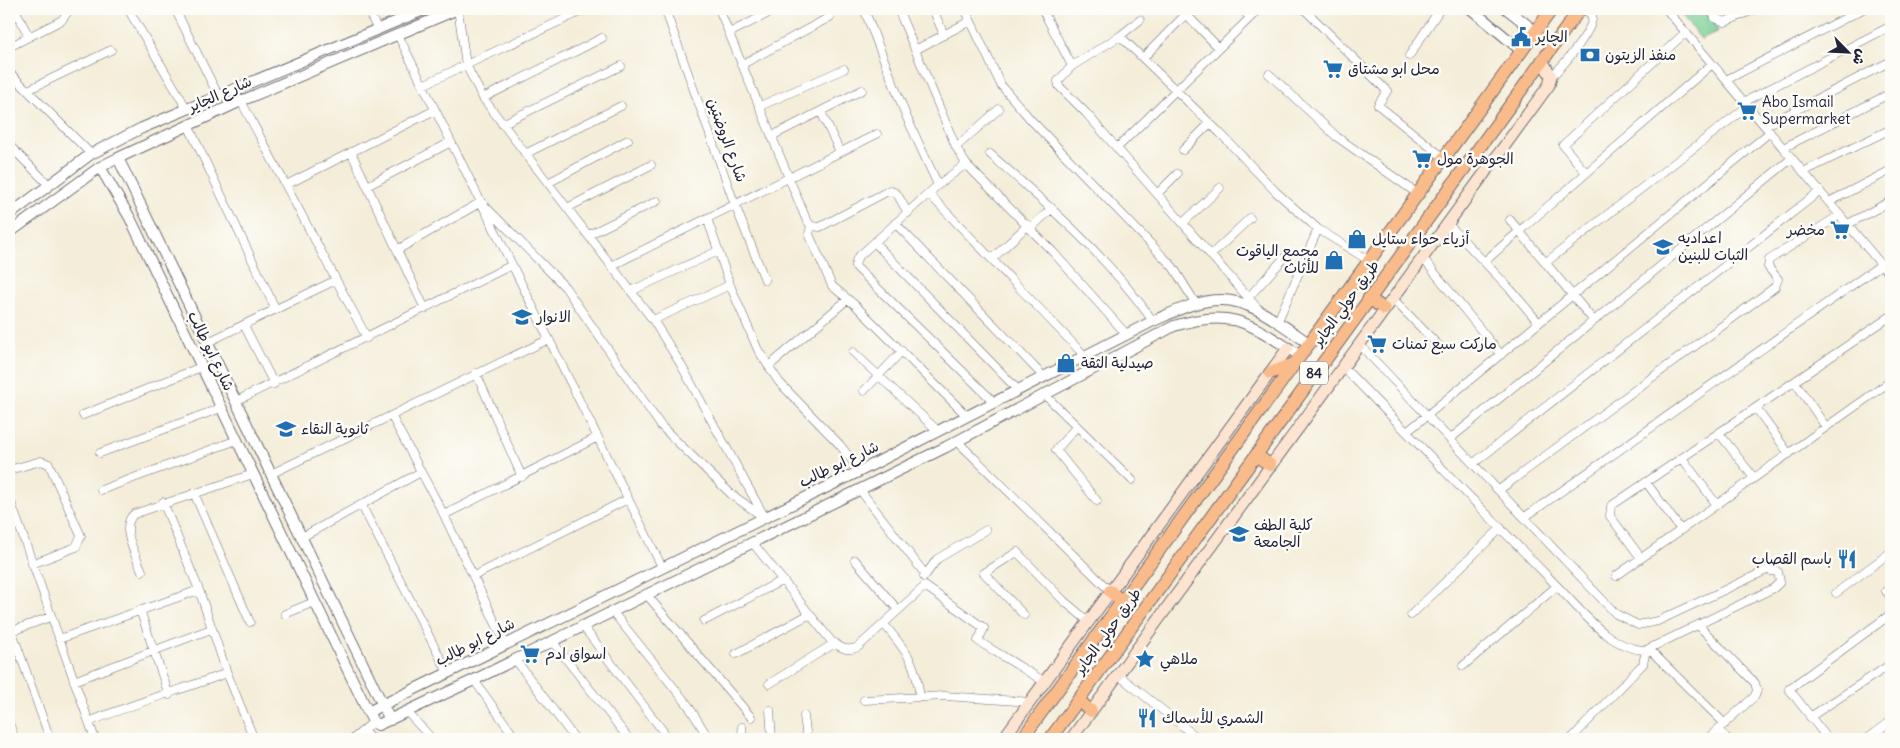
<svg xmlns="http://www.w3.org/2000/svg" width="1900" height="748" font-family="Delius,'Playpen Sans Arabic',sans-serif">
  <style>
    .green { fill: #73cb91; stroke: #4a7666 }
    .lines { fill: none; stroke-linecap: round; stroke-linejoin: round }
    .minor-casing { stroke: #6c6972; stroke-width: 9 }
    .tertiary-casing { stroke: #6c6972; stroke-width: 12 }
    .secondary-casing { stroke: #6c6972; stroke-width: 13 }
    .trunk-casing { stroke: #6c6972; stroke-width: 14 }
    .minor { stroke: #fff; stroke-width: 8 }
    .tertiary { stroke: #fff; stroke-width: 10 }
    .secondary { stroke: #fde4d1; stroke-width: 11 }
    .trunk { stroke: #fabb8b; stroke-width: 12 }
    .labels { text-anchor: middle; stroke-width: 5; stroke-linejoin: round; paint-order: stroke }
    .shield { fill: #fdfcf7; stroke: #646373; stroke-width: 1 }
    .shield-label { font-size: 14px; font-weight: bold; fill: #22223b }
    .poi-label { font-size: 15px; fill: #22223b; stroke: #fdfcf7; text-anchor: start }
    .street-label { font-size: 15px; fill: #22223b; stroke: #fdfcf7 }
  </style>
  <rect width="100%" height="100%" fill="#fdfcf7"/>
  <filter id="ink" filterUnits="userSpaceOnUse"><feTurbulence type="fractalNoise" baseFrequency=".02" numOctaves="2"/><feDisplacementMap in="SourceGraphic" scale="10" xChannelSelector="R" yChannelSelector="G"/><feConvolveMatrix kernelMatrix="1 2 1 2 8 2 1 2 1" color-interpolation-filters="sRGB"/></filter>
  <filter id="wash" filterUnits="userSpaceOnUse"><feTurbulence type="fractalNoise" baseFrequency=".0096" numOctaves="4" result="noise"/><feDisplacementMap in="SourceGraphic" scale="20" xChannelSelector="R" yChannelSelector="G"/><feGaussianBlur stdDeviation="1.12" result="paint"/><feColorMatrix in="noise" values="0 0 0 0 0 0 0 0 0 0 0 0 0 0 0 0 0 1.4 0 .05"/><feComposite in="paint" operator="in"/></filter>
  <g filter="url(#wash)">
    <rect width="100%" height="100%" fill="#f4edd9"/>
    <!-- green -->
    <path class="green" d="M1677 9H1707L1718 31 1701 39Z"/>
  </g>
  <g filter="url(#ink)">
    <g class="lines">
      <defs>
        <path id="minor" d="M15 9 29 37
          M128 9 187 109
          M175 9 218 95
          M367 9 378 30
          M458 9 466 65 483 98 653 320 680 363 765 518
          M665 9 735 205 765 280
          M719 9 806 219 811 226 820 227 890 190 897 194 908 213
          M864 9 907 118 938 185 857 258 855 266 994 402
          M898 9 956 147 966 164 1053 252 1127 335
          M933 9 944 35
          M965 9 1001 85 1031 120 1173 267 1196 304
          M1042 9 1072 66 1058 81 1059 86 1086 113 1259 310
          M1181 9 1219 48
          M1241 9 1250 17
          M1304 9 1387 91 1378 105 1444 158
          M1666 9 1891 276
          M1711 9 1715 18 1725 22 1755 9
          M729 33 777 9
          M398 35 662 567
          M1120 36 1220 133 1276 192 1318 229 1368 260
          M9 47 62 20 67 13V9
          M915 50 970 21
          M1409 56 1440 9
          M1143 58 1191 9
          M741 65 830 17
          M1072 66 1120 36 1140 20
          M9 72 91 154
          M1269 74 1337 137 1418 194
          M1551 76C1562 68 1595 28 1592 16L1585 9
          M1726 80 1863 9
          M423 85 586 9
          M28 90 111 50
          M483 98 602 38
          M241 101 367 338
          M1744 102 1891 26
          M760 106 844 69
          M821 112 840 152
          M502 124 621 66
          M188 125 276 310
          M1765 126 1891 61
          M772 136 862 90
          M9 145 49 185
          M956 147 999 109
          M1117 148 1259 9
          M1783 148 1891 93
          M1183 150 1210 123
          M351 152 425 309
          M525 154 621 106
          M990 154C1048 205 1108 257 1153 321
          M1803 172 1891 129
          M1586 173 1563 145 1686 32
          M548 183 628 140
          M286 185 435 110
          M938 185 966 164
          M367 186 451 142
          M929 194 1085 356
          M1157 194 1177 174
          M1829 202 1891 170
          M567 208 651 165
          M707 218 730 285 758 350 779 382 840 445 860 471
          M1510 220 1594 321
          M895 223 1044 377
          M1183 223 1220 188
          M1447 223 1511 290 1539 323
          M1848 224 1891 201
          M811 226 809 234 832 286 855 305 967 416
          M1031 228 1052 208
          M588 235 657 201
          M875 243 1018 390
          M397 250 481 202 565 287 661 426 731 494 763 517
          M1211 255 1250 218
          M1422 257 1501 355
          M992 259 1028 225
          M1485 261 1712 64
          M1545 263 1748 106
          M611 266 877 134
          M631 291 718 251
          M1248 298 1286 256
          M1392 298 1441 348
          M653 320 730 285
          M1277 323 1318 229
          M244 325 274 384
          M208 342 336 280
          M853 352 938 431
          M769 366 848 299
          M1343 367 1557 586C1581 610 1610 650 1646 650L1774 588 1780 582 1778 572 1767 570 1658 621 1638 625 1616 614 1359 344
          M476 373 522 477
          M1795 382 1826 427
          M864 391 902 351
          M1045 395 1132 480
          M236 401 512 265
          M1756 408 1789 454
          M83 415 201 367
          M392 417 444 515 505 643
          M1077 426 1056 450 1097 501
          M1408 431 1770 132
          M1719 433 1754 478
          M1450 439 1792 158
          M957 441 1110 591
          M100 453 221 408
          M1682 458 1717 505
          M1474 463 1820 191
          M9 470 41 461 49 464 81 536 76 547 32 564
          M271 474 549 339
          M1646 482 1681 530
          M101 490 237 440
          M860 490 925 574
          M1499 490 1775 287 1778 279 1768 267 1769 260 1840 215
          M194 493 250 622
          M9 497 95 739
          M163 502 199 590
          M362 506 448 673
          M444 515 598 437
          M1525 517 1882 264
          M304 536 421 472
          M752 542 832 642C842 648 847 652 858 647L925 586 984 628 978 641 1045 682
          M1641 558 1610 516 1611 506 1891 316
          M855 560 898 610
          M142 571C136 555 119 527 134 514L253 474
          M474 576 628 499
          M1616 576 1891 381
          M924 577 937 559 986 530
          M1886 591 1891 597
          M1836 593 1891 552
          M646 594 751 717
          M140 610 169 695
          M612 611 688 705 709 739
          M285 614 314 602
          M1024 615 984 573 1017 552 1064 601 1088 621
          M1411 615 1501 528
          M704 621 783 580
          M9 623 50 739
          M884 624C907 653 915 659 920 697
          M582 625 669 739
          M1699 626 1755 683 1757 690 1755 696 1707 739
          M12 631 50 617
          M59 639 199 590 227 673 254 739
          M552 641 629 739
          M1649 649 1725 724
          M736 654 810 614
          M515 659 575 739
          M1463 666 1557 586
          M1117 674 1199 739
          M474 680 516 739
          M74 681 211 629
          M769 684 835 643
          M864 700 945 696 1031 702
          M770 710 772 739
          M407 712 432 739
          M804 716 807 739
          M1810 717 1891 664
          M89 722C134 703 181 690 227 673
          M9 723 15 739
          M742 727 743 739
          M1718 730 1728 739
          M363 731 371 739
          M353 739 373 722
          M1571 739 1643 664 1646 650
          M1828 739 1789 689 1891 614
          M1867 739 1891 721"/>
        <path id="tertiary" d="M1471 9 1522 51
          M1507 9 1536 32
          M118 158 390 720
          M100 167 130 218 368 712 374 723 378 725 474 680 946 447 1174 326C1234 307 1251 325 1301 356
          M9 215 91 154 142 128 426 9
          M9 233 100 167 118 158 241 101 458 9
          M368 712 860 471 1153 321C1174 312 1197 300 1220 300 1252 299 1284 327 1310 344"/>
        <path id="secondary" d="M1003 739 1288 348
          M1071 739 1549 85 1551 76 1542 60"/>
        <path id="trunk" d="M1369 298 1384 309
          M1270 373 1296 363
          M1256 455 1270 465
          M1110 591 1122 602
          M1078 700 1091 711
          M1022 739 1552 9
          M1050 739 1580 9"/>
      </defs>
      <!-- minor casing -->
      <use href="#minor" class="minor-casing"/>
      <!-- tertiary casing -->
      <use href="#tertiary" class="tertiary-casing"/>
      <!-- secondary casing -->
      <use href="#secondary" class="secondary-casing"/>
      <!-- trunk casing -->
      <use href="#trunk" class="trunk-casing"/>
      <!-- minor -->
      <use href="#minor" class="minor"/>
      <!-- tertiary -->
      <use href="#tertiary" class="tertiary"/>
      <!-- secondary -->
      <use href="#secondary" class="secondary"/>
      <!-- trunk -->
      <use href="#trunk" class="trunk"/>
    </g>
  </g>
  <!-- icons -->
  <defs>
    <symbol id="civic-bare" viewBox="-9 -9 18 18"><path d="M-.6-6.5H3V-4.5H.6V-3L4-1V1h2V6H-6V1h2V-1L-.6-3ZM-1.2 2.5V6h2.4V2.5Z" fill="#1f6fb2" stroke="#fdfcf7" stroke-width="2.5" paint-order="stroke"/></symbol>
    <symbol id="bank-bare" viewBox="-9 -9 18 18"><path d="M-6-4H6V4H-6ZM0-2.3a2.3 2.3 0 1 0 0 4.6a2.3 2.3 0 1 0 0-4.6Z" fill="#1f6fb2" stroke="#fdfcf7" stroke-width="2.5" paint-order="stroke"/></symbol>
    <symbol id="supermarket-bare" viewBox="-9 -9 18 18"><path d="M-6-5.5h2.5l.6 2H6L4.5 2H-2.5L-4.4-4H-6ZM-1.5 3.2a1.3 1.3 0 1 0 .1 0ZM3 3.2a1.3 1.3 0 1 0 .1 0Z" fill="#1f6fb2" stroke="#fdfcf7" stroke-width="2.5" paint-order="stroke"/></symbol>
    <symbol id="shop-bare" viewBox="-9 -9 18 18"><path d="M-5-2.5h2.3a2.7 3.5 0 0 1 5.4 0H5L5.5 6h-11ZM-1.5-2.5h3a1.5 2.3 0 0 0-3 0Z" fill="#1f6fb2" stroke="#fdfcf7" stroke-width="2.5" paint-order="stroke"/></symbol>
    <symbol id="school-bare" viewBox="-9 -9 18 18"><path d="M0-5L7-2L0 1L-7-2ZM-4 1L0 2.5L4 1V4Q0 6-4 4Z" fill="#1f6fb2" stroke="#fdfcf7" stroke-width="2.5" paint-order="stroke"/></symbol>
    <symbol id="university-bare" viewBox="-9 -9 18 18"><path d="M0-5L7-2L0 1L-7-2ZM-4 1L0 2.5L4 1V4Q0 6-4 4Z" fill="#1f6fb2" stroke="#fdfcf7" stroke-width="2.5" paint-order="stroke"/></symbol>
    <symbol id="restaurant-bare" viewBox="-9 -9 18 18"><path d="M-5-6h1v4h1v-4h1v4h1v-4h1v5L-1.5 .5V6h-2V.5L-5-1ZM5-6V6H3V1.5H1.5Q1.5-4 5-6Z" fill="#1f6fb2" stroke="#fdfcf7" stroke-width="2.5" paint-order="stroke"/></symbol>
    <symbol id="sight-bare" viewBox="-9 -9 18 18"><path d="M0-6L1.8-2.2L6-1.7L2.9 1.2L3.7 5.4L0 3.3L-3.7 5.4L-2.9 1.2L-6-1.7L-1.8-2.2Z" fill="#1f6fb2" stroke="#fdfcf7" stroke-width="2.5" paint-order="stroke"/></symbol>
  </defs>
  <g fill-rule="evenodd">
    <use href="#civic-bare" x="1507" y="23" width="28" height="28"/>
    <use href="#bank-bare" x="1576" y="41" width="28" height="28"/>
    <use href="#supermarket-bare" x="1319" y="55" width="28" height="28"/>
    <use href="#supermarket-bare" x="1733" y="97" width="28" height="28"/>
    <use href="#supermarket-bare" x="1408" y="145" width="28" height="28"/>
    <use href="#supermarket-bare" x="1826" y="216" width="28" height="28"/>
    <use href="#shop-bare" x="1343" y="225" width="28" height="28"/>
    <use href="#school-bare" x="1649" y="233" width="28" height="28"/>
    <use href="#shop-bare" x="1320" y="246" width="28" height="28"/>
    <use href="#school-bare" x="508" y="303" width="28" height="28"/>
    <use href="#supermarket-bare" x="1363" y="330" width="28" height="28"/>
    <use href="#shop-bare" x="1052" y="349" width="28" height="28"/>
    <use href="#school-bare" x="272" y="415" width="28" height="28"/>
    <use href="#university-bare" x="1225" y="520" width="28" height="28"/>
    <use href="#restaurant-bare" x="1833" y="545" width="28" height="28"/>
    <use href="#supermarket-bare" x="516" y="640" width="28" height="28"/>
    <use href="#sight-bare" x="1131" y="645" width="28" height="28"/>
    <use href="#restaurant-bare" x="1133" y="704" width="28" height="28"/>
  </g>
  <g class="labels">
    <!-- shield labels -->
    <rect class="shield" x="1300" y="361.5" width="28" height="23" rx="4"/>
    <g class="shield-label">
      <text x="1314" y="378">84</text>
    </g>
    <!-- poi labels -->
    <g class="poi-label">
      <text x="1536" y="42">الچاير</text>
      <text x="1605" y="60">منفذ الزيتون</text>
      <text x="1348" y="74">محل ابو مشتاق</text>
      <text x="1762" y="107">Abo Ismail<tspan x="1762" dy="17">Supermarket</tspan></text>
      <text x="1437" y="164">الجوهرة مول</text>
      <text x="1825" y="235" text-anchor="end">مخضر</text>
      <text x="1678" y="243">اعداديه<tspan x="1678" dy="17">الثبات للبنين</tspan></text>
      <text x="1372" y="244">أزياء حواء ستايل</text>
      <text x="1319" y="256" text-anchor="end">مجمع الياقوت<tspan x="1319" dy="17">للأثاث</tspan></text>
      <text x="537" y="322">الانوار</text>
      <text x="1392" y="349">ماركت سبع تمنات</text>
      <text x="1081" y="368">صيدلية الثقة</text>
      <text x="301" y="434">ثانوية النقاء</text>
      <text x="1254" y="530">كلية الطف<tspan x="1254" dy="17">الجامعة</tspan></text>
      <text x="1832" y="564" text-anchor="end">باسم القصاب</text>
      <text x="545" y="659">اسواق ادم</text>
      <text x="1160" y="664">ملاهي</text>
      <text x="1162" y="723">الشمري للأسماك</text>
    </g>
    <!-- street labels -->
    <g class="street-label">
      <text transform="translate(220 94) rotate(-24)" y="5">شارع الجاير</text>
      <text transform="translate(727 140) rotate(70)" y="5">شارع الروضتين</text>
      <text transform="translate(1346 303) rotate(-54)" y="5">طريق حولي الجاير</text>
      <text transform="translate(211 351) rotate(64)" y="5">شارع ابو طالب</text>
      <text transform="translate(839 464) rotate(-26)" y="5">شارع ابو طالب</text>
      <text transform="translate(1108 631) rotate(-54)" y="5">طريق حولي الجاير</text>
      <text transform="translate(475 642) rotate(-27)" y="5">شارع ابو طالب</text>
    </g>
  </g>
  <!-- margin -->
  <rect width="1900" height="748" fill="none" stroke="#fdfcf7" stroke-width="30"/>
  <!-- north arrow -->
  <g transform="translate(1848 52) rotate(114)" stroke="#fdfcf7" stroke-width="4" paint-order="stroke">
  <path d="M0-4L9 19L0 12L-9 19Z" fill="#22223b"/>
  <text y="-8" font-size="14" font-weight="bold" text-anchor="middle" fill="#22223b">ش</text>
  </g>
</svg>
